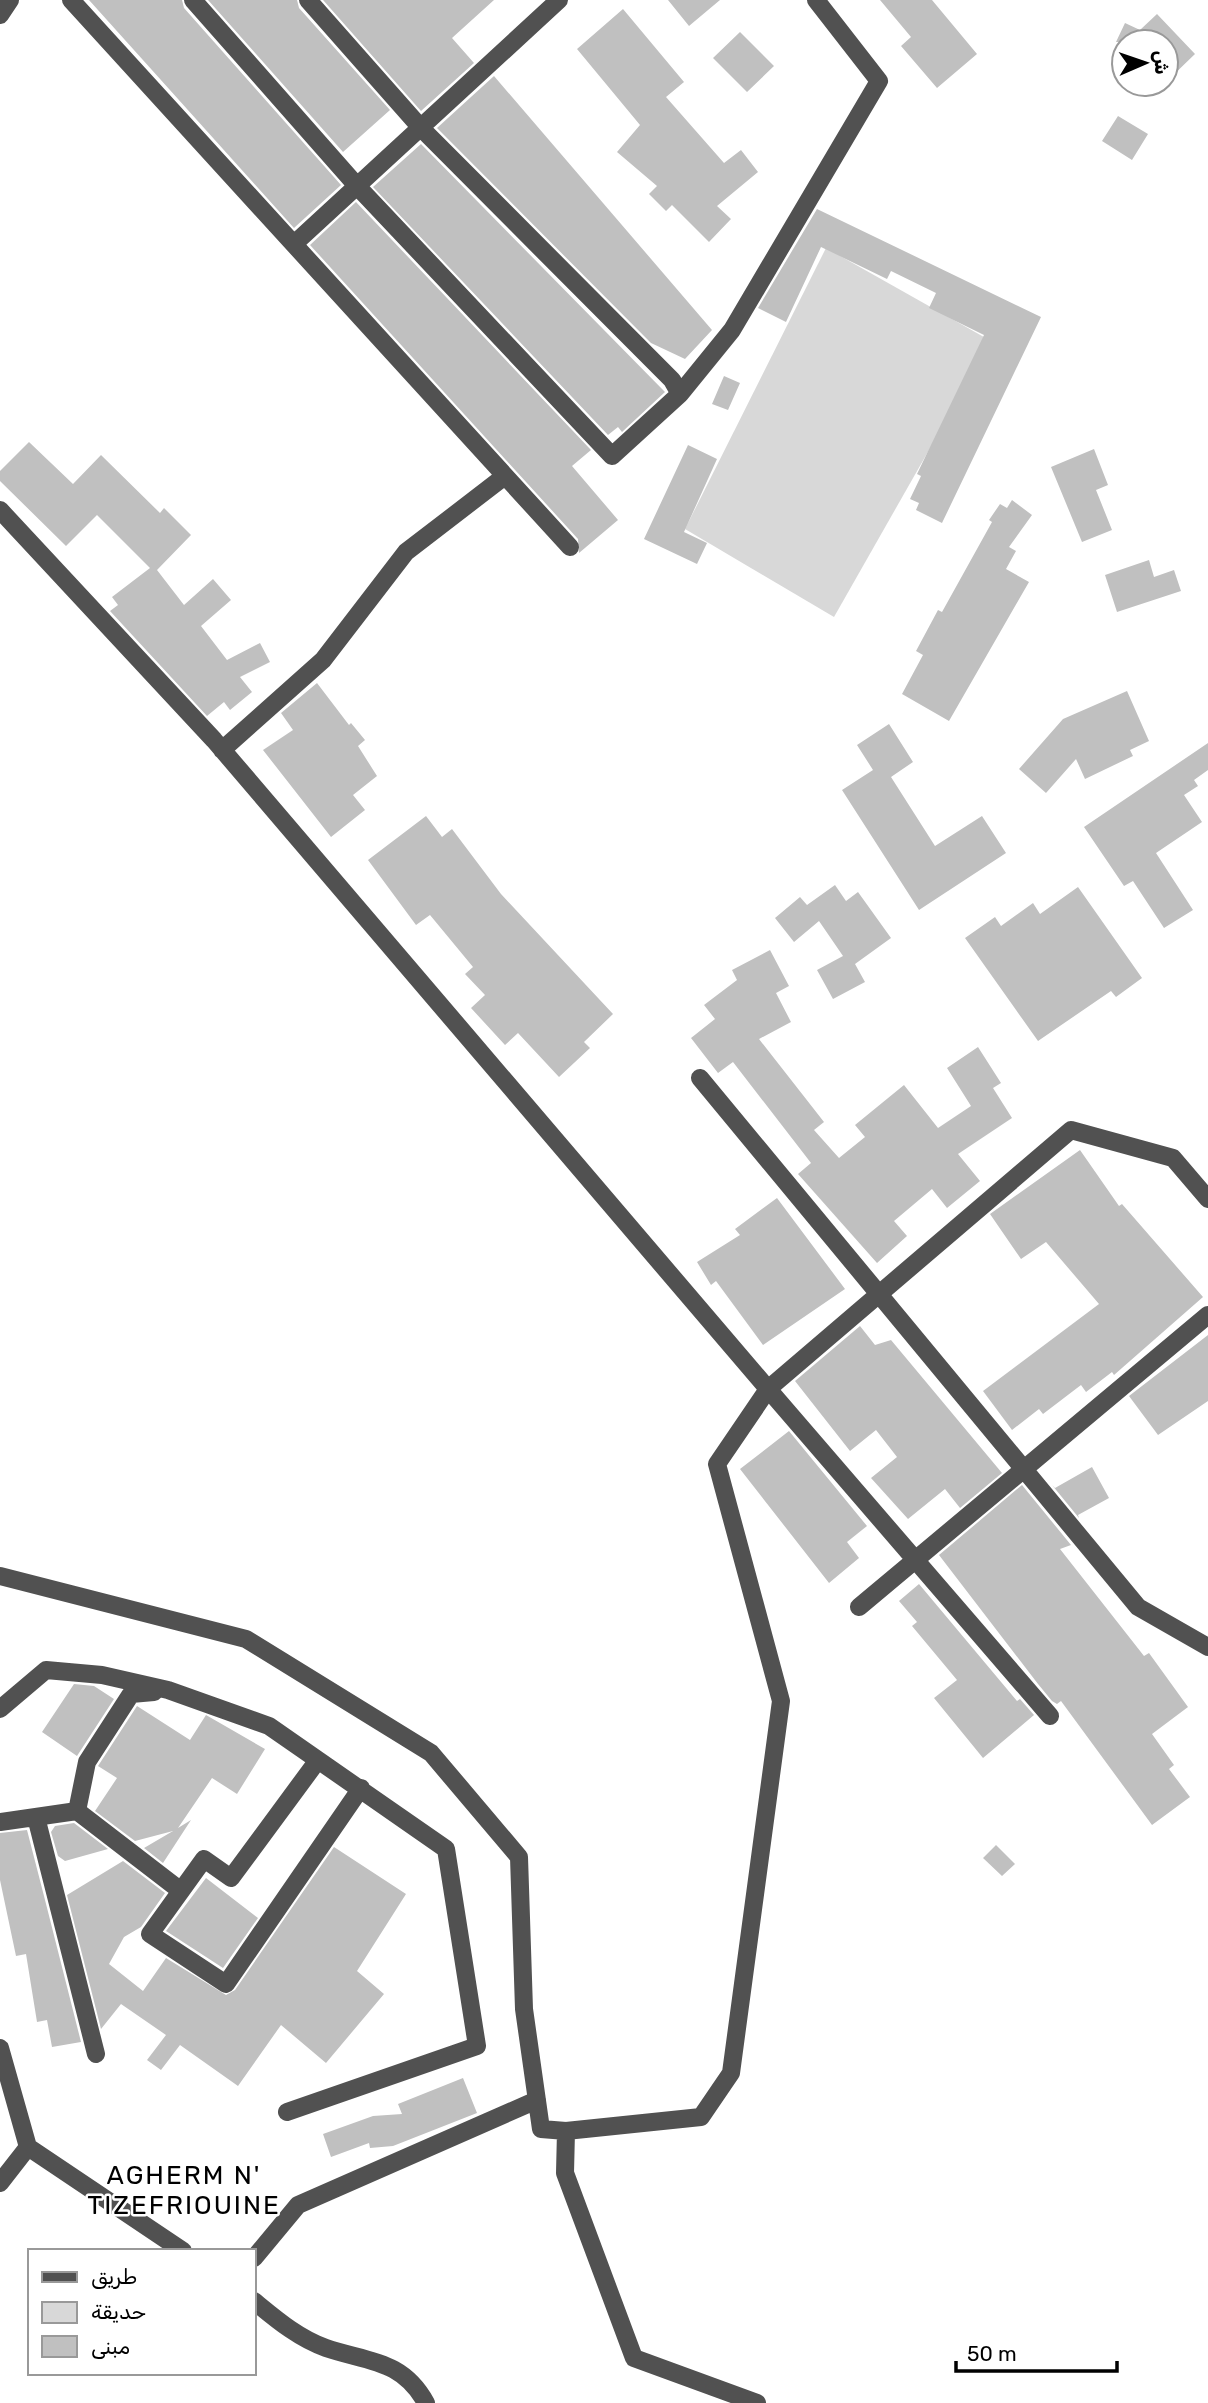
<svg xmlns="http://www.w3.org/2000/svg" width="1208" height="2403" font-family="Rubik,Vazirmatn,sans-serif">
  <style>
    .green { fill: #d8d8d8 }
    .building { fill: #c0c0c0 }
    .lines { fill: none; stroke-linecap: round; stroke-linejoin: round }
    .minor { stroke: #515151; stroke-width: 18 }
    .labels { text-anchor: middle; stroke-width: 5; stroke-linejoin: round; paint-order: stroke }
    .neighbourhood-label { font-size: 26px; letter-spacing: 2px; fill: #000; stroke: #fff }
  </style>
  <rect width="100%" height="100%" fill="#fff"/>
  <!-- green -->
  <path class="green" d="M826 248 991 341 834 617 685 529Z"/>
  <!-- building -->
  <path class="building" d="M89 0H182L184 8 341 185 294 228Z
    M208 0H297L299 8 390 110 343 152Z
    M323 0H494L452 38 474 63 421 111Z
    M668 0H720L689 26Z
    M880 0H932L977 54 937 88 901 46 911 37Z
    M623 9 684 82 666 97 724 163 741 150 758 172 717 206 731 219 709 242 672 205 666 211 649 194 657 186 617 152 640 125 577 49Z
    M1157 14 1195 54 1166 82V42H1116L1125 23 1140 30Z
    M740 32 774 66 747 92 713 58Z
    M494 76 712 330 685 359 651 343 437 128Z
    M1118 116 1148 134 1132 160 1102 141Z
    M421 144 665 392 622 432 618 427 608 435 373 187Z
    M356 202 591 450 572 466 618 520 579 553 578 539 310 245Z
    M817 209 1041 317 942 523 916 510 919 503 910 499 921 476 917 474 984 335 929 308 936 293 891 271 887 279 821 247 786 322 758 308Z
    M724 376 740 383 728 410 712 404Z
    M29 442 73 484 101 455 160 513 164 508 191 535 157 570 184 605 213 579 231 600 201 626 227 660 260 643 270 662 240 677 252 692 230 710 224 702 207 716 110 611 118 605 112 597 150 568 97 515 66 546 0 481V471Z
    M688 445 717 459 684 532 707 543 697 564 644 539Z
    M1094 449 1108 485 1096 490 1112 530 1082 542 1051 467Z
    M1012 500 1032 515 1009 547 1016 551 1006 569 1029 582 949 721 902 694 923 655 916 651 938 610 942 612 992 522 989 520 1000 504 1007 508Z
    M1149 560 1154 577 1174 570 1181 591 1117 612 1105 575Z
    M317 683 349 725 351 723 365 740 358 746 377 776 353 795 365 810 331 837 263 750 293 730 281 713Z
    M1127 691 1149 741 1130 750 1133 756 1085 779 1076 759 1046 793 1019 769 1063 719Z
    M889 724 913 762 891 777 935 846 982 816 1006 853 919 910 842 790 873 770 857 745Z
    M1208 743V770L1194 780 1198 786 1184 795 1202 822 1156 853 1193 910 1164 928 1133 881 1124 886 1084 827Z
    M426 816 442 837 452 829 501 894 613 1014 584 1042 590 1048 559 1077 518 1033 505 1045 471 1008 485 995 465 974 473 967 430 915 416 925 368 860Z
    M835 885 846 901 858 892 891 938 855 964 865 982 833 999 817 970 843 956 819 921 794 942 775 918 800 897 807 905Z
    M1078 887 1142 978 1116 997 1111 991 1038 1041 965 938 995 917 1001 926 1033 903 1040 914Z
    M770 950 789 986 776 993 791 1022 759 1039 824 1122 814 1130 839 1158 865 1137 855 1125 904 1085 938 1128 971 1106 947 1068 978 1047 1001 1083 993 1088 1012 1118 958 1154 980 1181 947 1208 932 1189 894 1221 907 1236 877 1263 798 1174 811 1163 733 1062 718 1073 691 1038 715 1019 704 1005 737 980 732 970Z
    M1080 1150 1119 1206 1122 1204 1203 1297 1114 1375 1112 1372 1086 1392 1081 1385 1043 1414 1039 1409 1012 1430 983 1391 1099 1304 1046 1242 1021 1259 990 1214Z
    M777 1198 845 1289 763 1345 716 1281 711 1285 697 1262 740 1235 735 1229Z
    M860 1326 875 1345 891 1340 1002 1473 960 1508 945 1489 908 1519 871 1478 897 1457 876 1430 850 1451 795 1381Z
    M1208 1335V1401L1158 1435 1129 1396Z
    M789 1431 867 1526 847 1542 859 1558 829 1583 740 1469Z
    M1092 1467 1109 1498 1078 1515 1079 1518 1052 1485 1055 1488Z
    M1022 1485 1071 1545 1060 1549 1144 1656 1149 1653 1188 1707 1152 1734 1174 1765 1169 1769 1190 1797 1152 1825 1061 1701 1057 1704 1052 1701 1038 1684 939 1555Z
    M919 1584 1017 1701 1020 1699 1034 1715 983 1758 934 1698 957 1680 912 1626 917 1622 899 1601Z
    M74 1684 94 1686 114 1699 77 1756 42 1732Z
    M137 1706 190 1740 206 1715 265 1749 237 1794 212 1778 178 1828 191 1820 163 1863 144 1848 173 1831 135 1841 95 1811 117 1778 98 1766Z
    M74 1823 108 1849 65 1861 58 1856 51 1832 55 1826Z
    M27 1830 44 1896 81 2042 52 2047 47 2020 37 2022 26 1954 16 1956 0 1880V1833Z
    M996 1845 1015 1864 1002 1876 983 1858Z
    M334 1847 406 1894 357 1971 384 1994 326 2063 281 2025 238 2086 180 2045 161 2070 147 2060 166 2035 121 2004 101 2029 67 1895 123 1861 165 1893 141 1927 124 1937 109 1964 143 1991 166 1958 226 1995 235 1990Z
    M206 1878 258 1918 223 1968 166 1931Z
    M463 2078 477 2113 393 2146 370 2148 369 2143 331 2157 323 2134 373 2116 402 2114 398 2104Z"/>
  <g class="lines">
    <!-- minor -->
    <path class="minor" d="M71 0 570 547
      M193 0 357 186 612 456 680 394 672 380 421 128 308 0
      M0 15 10 0
      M294 244 559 0
      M680 394 732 330 879 81 816 0
      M0 510 214 740 768 1389 1071 1130 1173 1158 1208 1199
      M222 750 323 660 406 552 505 476
      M700 1078 1138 1607 1208 1647
      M0 1576 246 1639 431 1753 519 1857 524 2009 541 2129 566 2131 701 2117 731 2073 781 1701 717 1464 768 1389 1050 1716
      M859 1607 1208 1315
      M0 1709 46 1670 102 1675 168 1690 269 1726 446 1849 477 2046 287 2112
      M318 1760 231 1878 204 1859 150 1934 226 1984 361 1788
      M77 1811 87 1762 131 1694 154 1692
      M36 1817 96 2054
      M0 1822 77 1811 181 1891
      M0 2048 28 2147 183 2251
      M566 2131 565 2173 634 2358 757 2403
      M0 2183 28 2147
      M254 2258 298 2205 537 2100
      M254 2301C276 2319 298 2338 326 2348 367 2362 402 2359 426 2403"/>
  </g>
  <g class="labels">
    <!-- neighbourhood labels -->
    <g class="neighbourhood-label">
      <text x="184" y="2184">AGHERM N'<tspan x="184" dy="30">TIZEFRIOUINE</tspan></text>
    </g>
  </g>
  <!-- legend -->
  <rect x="28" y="2249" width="228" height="126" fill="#ffffff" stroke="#999999" stroke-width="2"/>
  <rect x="42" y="2272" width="35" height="10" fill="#515151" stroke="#999999" stroke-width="2"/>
  <text x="91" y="2284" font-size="21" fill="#000000">طريق</text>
  <rect x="42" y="2302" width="35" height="21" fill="#d8d8d8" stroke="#999999" stroke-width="2"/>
  <text x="91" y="2319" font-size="21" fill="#000000">حديقة</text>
  <rect x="42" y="2336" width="35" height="21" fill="#c0c0c0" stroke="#999999" stroke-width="2"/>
  <text x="91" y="2354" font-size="21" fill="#000000">مبنى</text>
  <!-- north arrow -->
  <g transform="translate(1145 63) rotate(88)"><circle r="33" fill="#ffffff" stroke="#999999" stroke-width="2"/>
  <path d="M0-5L12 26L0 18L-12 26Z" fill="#000000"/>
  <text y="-10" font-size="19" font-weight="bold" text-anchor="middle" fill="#000000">ش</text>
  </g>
  <!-- scale -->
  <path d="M956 2361v10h161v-10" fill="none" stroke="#000000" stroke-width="3.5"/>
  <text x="967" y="2361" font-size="21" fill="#000000" stroke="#ffffff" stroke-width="5" paint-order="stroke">50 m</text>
</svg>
